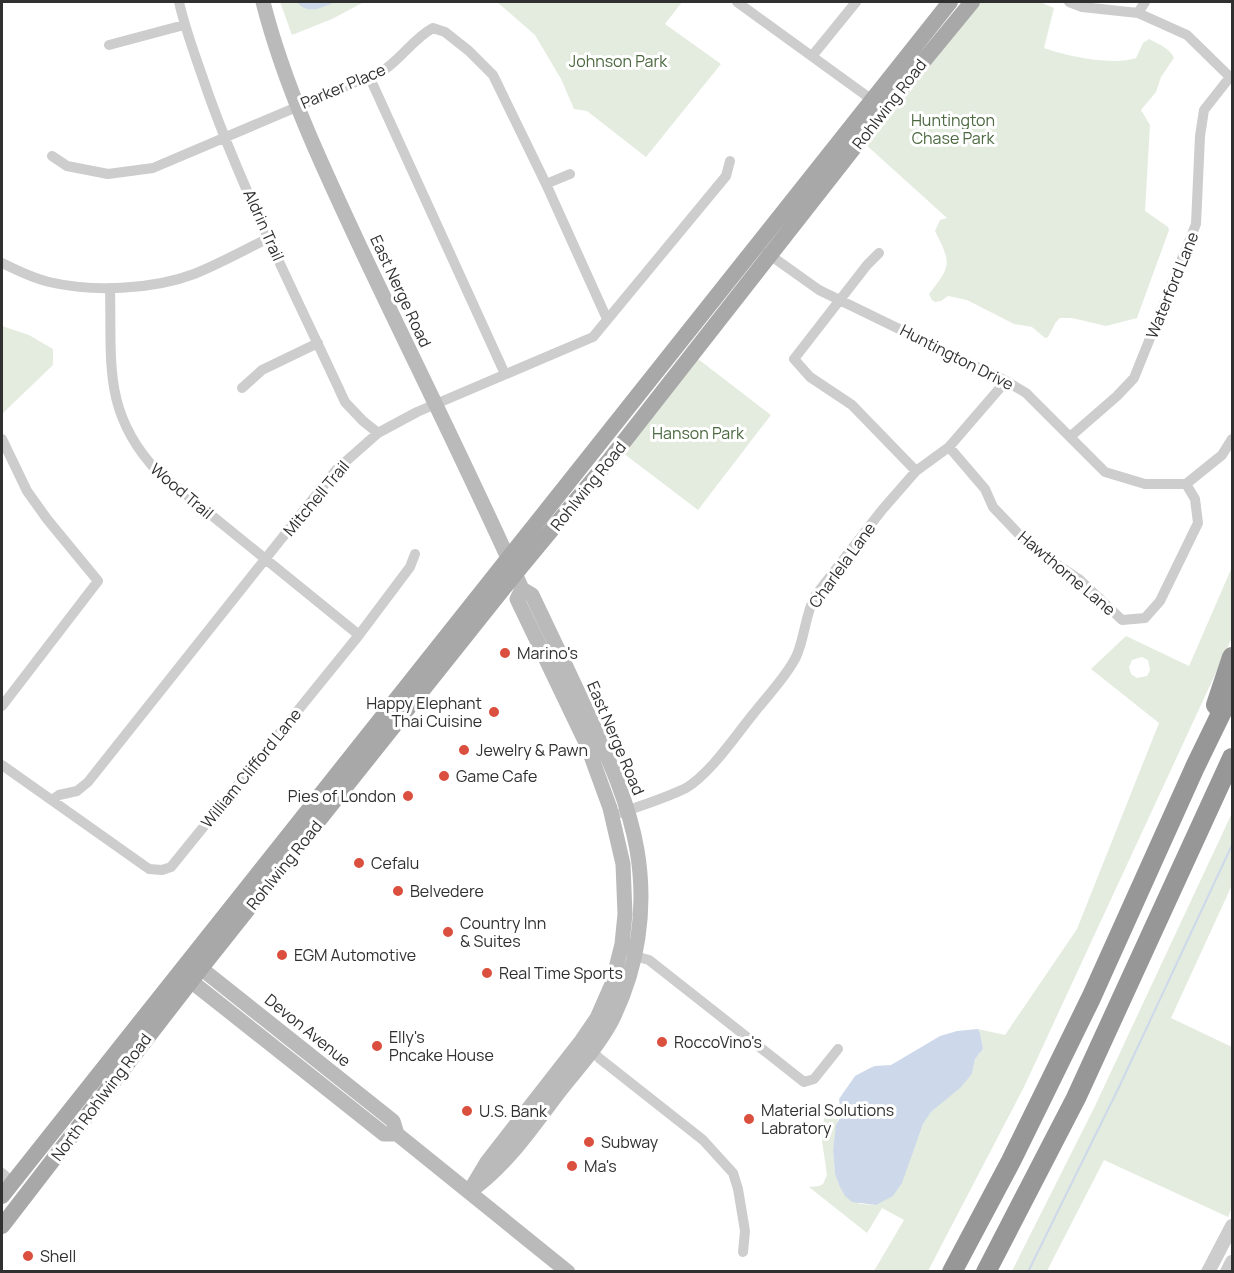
<svg xmlns="http://www.w3.org/2000/svg" width="1234" height="1273" font-family="Manrope,sans-serif">
  <style>
    .green { fill: #e4ecdf; fill-rule: evenodd }
    .water { fill: #cdd9ea }
    .lines { fill: none; stroke-linecap: round; stroke-linejoin: round }
    .stream { stroke: #cdd9ea; stroke-width: 2 }
    .minor { stroke: #cdcdcd; stroke-width: 10 }
    .tertiary { stroke: #cdcdcd; stroke-width: 14 }
    .secondary { stroke: #bababa; stroke-width: 15 }
    .primary { stroke: #a8a8a8; stroke-width: 16 }
    .motorway { stroke: #979797; stroke-width: 20 }
    .poi-dot { fill: #db4f3e; stroke: #fff; stroke-width: 2 }
    .labels { text-anchor: middle; stroke-width: 6; stroke-linejoin: round; paint-order: stroke }
    .park-label { font-size: 16px; fill: #4c6940; stroke: #fff }
    .street-label { font-size: 16px; fill: #303030; stroke: #fff }
    .poi-label { font-size: 16px; fill: #303030; stroke: #fff; text-anchor: start }
  </style>
  <rect width="100%" height="100%" fill="#fff"/>
  <!-- green -->
  <path class="green" d="M280 2H364L332 19 292 35Z
    M497 2H682L665 24 721 64 646 157 587 111 574 109 561 79 535 35Z
    M979 2H1040L1054 8 1044 48C1066 56 1113 66 1136 58L1143 43 1149 39C1158 44 1170 48 1174 58L1161 77 1156 92 1141 110 1150 125 1145 211 1168 227 1169 230 1137 318 1106 326 1072 318H1060L1056 322 1048 337 1045 338 1032 327 1014 324 967 300 948 296 941 301 935 302 932 300 929 294C952 265 951 263 935 231L940 220 947 218 864 143Z
    M2 326 29 335 53 349V365L2 414Z
    M698 359 771 415 698 510 623 453Z
    M1232 567V638L1024 1087 928 1271H874L904 1220 882 1208 867 1233 809 1187 819 1186 823 1184 827 1175 822 1141 824 1118 838 1119 833 1150 835 1173 839 1185 860 1204 876 1205 912 1151 923 1124 930 1113 972 1074 975 1059 983 1049 980 1033 978 1029 1005 1035 1077 929 1159 723 1091 669 1126 636 1189 666ZM1142 657 1148 660 1150 670 1147 676 1137 678 1131 674 1129 667 1132 660Z
    M1232 813V885L1171 1018 1232 1047V1207L1228 1217 1104 1160 1047 1271H1012L1095 1106Z"/>
  <!-- water -->
  <path class="water" d="M297 2H335C321 8 308 15 297 2Z
    M978 1029 980 1033 983 1049 975 1059 972 1074 960 1088 931 1112 923 1124 902 1183 893 1196 876 1205 852 1202 845 1196 839 1185 835 1174 833 1150 836 1125 841 1116 839 1099 855 1076 870 1068 875 1066 891 1065 940 1036 957 1031Z"/>
  <g class="lines">
    <!-- stream -->
    <path class="stream" d="M1028 1272 1120 1085 1232 845"/>
    <!-- minor -->
    <path class="minor" d="M179 2C186 33 198 63 208 93 246 199 298 300 345 402L363 421 378 433
      M737 2 875 102
      M1069 2 1082 7 1138 13 1187 35 1232 79
      M1138 13 1145 2
      M109 45 184 25
      M813 55 856 2
      M369 76 505 374
      M52 156 67 166 108 174 153 168 384 70C403 57 414 38 433 28L445 32 469 51 493 75 546 184 607 319
      M546 184 570 174
      M767 253 819 290 1006 381 1026 393 1105 472 1145 484H1186L1222 455 1232 439
      M879 253 867 265 794 359 810 377 852 405 916 471
      M2 263C16 270 32 278 49 282 92 292 152 290 194 274 219 264 244 250 269 238
      M110 288C112 362 102 412 157 471L359 635
      M242 388 262 370 318 343
      M1071 436 1117 396 1134 378 1196 224 1200 136 1204 110 1230 77
      M2 439 27 491 47 519 98 581 2 706
      M949 447 985 489 993 507 1031 547 1080 580 1122 620 1145 618 1160 601 1198 523 1195 499 1186 484
      M2 765 149 869 162 870 171 867 359 635 410 567 415 554
      M52 800 59 795 77 791 88 782 336 470 378 433 417 412 593 337 726 176 730 161
      M621 813C642 805 666 798 686 788 710 774 736 735 754 713 768 695 786 677 796 657 805 637 805 615 815 596L882 510 916 471 949 447 1006 381
      M635 956 649 960 804 1082 814 1079 838 1049
      M589 1047 599 1058 703 1140 733 1173 738 1189 745 1231 743 1252
      M2 1173 12 1182"/>
    <!-- tertiary -->
    <path class="tertiary" d="M1208 1272 1232 1226
      M1227 1272 1232 1262"/>
    <!-- secondary -->
    <path class="secondary" d="M263 2C285 88 324 170 362 251 414 361 468 469 518 580L522 589 532 595C551 635 570 674 588 714 608 757 629 803 637 850 647 909 638 969 611 1022 598 1046 579 1067 562 1088 534 1124 508 1165 469 1192
      M193 962 393 1121 397 1134 568 1272
      M182 974 384 1134H397
      M472 1187 487 1162 582 1040 597 1018 612 984 622 944 625 914 623 864 610 808 587 745 517 599 522 589"/>
    <!-- primary -->
    <path class="primary" d="M2 1196 950 2
      M2 1226 201 968 515 574 611 458 885 108 972 2"/>
    <!-- motorway -->
    <path class="motorway" d="M1216 705 1232 657
      M952 1272 1011 1161 1091 998 1195 767 1232 691
      M986 1272 1076 1098 1232 758"/>
  </g>
  <!-- markers -->
  <g class="poi-dot">
    <circle cx="505" cy="653" r="6"/>
    <circle cx="494" cy="712" r="6"/>
    <circle cx="464" cy="750" r="6"/>
    <circle cx="444" cy="776" r="6"/>
    <circle cx="408" cy="796" r="6"/>
    <circle cx="359" cy="863" r="6"/>
    <circle cx="398" cy="891" r="6"/>
    <circle cx="448" cy="932" r="6"/>
    <circle cx="282" cy="955" r="6"/>
    <circle cx="487" cy="973" r="6"/>
    <circle cx="662" cy="1042" r="6"/>
    <circle cx="377" cy="1046" r="6"/>
    <circle cx="467" cy="1111" r="6"/>
    <circle cx="749" cy="1119" r="6"/>
    <circle cx="589" cy="1142" r="6"/>
    <circle cx="572" cy="1166" r="6"/>
    <circle cx="28" cy="1256" r="6"/>
  </g>
  <g class="labels">
    <!-- park labels -->
    <g class="park-label">
      <text x="618" y="67">Johnson Park</text>
      <text x="953" y="126">Huntington<tspan x="953" dy="18">Chase Park</tspan></text>
      <text x="698" y="439">Hanson Park</text>
    </g>
    <!-- street labels -->
    <g class="street-label">
      <text transform="translate(343 86) rotate(-23)" y="6">Parker Place</text>
      <text transform="translate(889 104) rotate(-52)" y="6">Rohlwing Road</text>
      <text transform="translate(264 225) rotate(66)" y="6">Aldrin Trail</text>
      <text transform="translate(1172 285) rotate(-68)" y="6">Waterford Lane</text>
      <text transform="translate(401 291) rotate(65)" y="6">East Nerge Road</text>
      <text transform="translate(957 357) rotate(27)" y="6">Huntington Drive</text>
      <text transform="translate(588 486) rotate(-51)" y="6">Rohlwing Road</text>
      <text transform="translate(182 491) rotate(40)" y="6">Wood Trail</text>
      <text transform="translate(316 498) rotate(-50)" y="6">Mitchell Trail</text>
      <text transform="translate(842 565) rotate(-54)" y="6">Charlela Lane</text>
      <text transform="translate(1067 573) rotate(40)" y="6">Hawthorne Lane</text>
      <text transform="translate(616 738) rotate(67)" y="6">East Nerge Road</text>
      <text transform="translate(251 768) rotate(-51)" y="6">William Clifford Lane</text>
      <text transform="translate(284 865) rotate(-51)" y="6">Rohlwing Road</text>
      <text transform="translate(308 1030) rotate(39)" y="6">Devon Avenue</text>
      <text transform="translate(101 1097) rotate(-53)" y="6">North Rohlwing Road</text>
    </g>
    <!-- poi labels -->
    <g class="poi-label">
      <text x="517" y="659">Marino's</text>
      <text x="482" y="709" text-anchor="end">Happy Elephant<tspan x="482" dy="18">Thai Cuisine</tspan></text>
      <text x="476" y="756">Jewelry &amp; Pawn</text>
      <text x="456" y="782">Game Cafe</text>
      <text x="396" y="802" text-anchor="end">Pies of London</text>
      <text x="371" y="869">Cefalu</text>
      <text x="410" y="897">Belvedere</text>
      <text x="460" y="929">Country Inn<tspan x="460" dy="18">&amp; Suites</tspan></text>
      <text x="294" y="961">EGM Automotive</text>
      <text x="499" y="979">Real Time Sports</text>
      <text x="389" y="1043">Elly's<tspan x="389" dy="18">Pncake House</tspan></text>
      <text x="674" y="1048">RoccoVino's</text>
      <text x="761" y="1116">Material Solutions<tspan x="761" dy="18">Labratory</tspan></text>
      <text x="479" y="1117">U.S. Bank</text>
      <text x="601" y="1148">Subway</text>
      <text x="584" y="1172">Ma's</text>
      <text x="40" y="1262">Shell</text>
    </g>
  </g>
  <!-- border -->
  <rect width="1234" height="1273" fill="none" stroke="#303030" stroke-width="6"/>
</svg>
